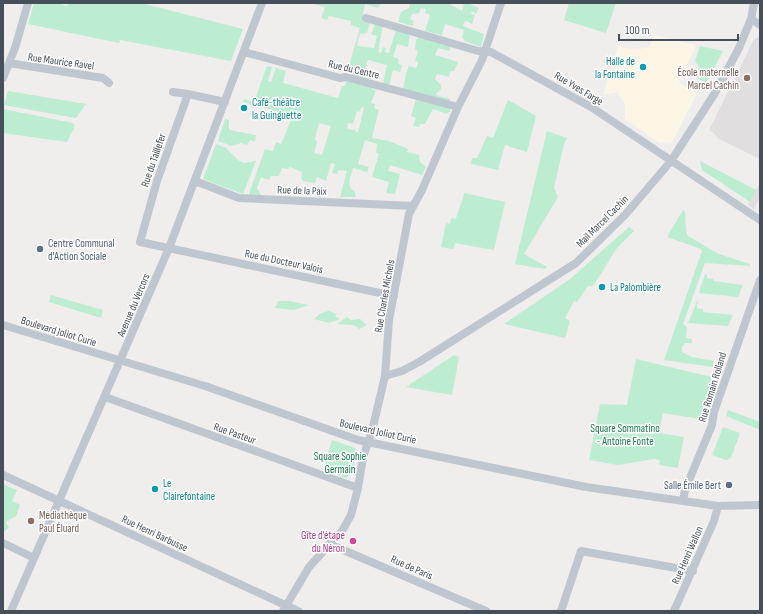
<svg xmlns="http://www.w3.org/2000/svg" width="763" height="614" font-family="'Sofia Sans Condensed',sans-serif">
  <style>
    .commercial { fill: #fbf5e6 }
    .education { fill: #e1dedf }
    .green { fill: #bcedd0; fill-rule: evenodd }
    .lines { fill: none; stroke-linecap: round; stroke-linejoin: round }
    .minor { stroke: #bec7cf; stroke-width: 8 }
    .culture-dot { fill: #0f9aa8; stroke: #fff; stroke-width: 1.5 }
    .education-dot { fill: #8d6e63; stroke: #fff; stroke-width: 1.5 }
    .service-dot { fill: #5c6f8a; stroke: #fff; stroke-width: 1.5 }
    .hotel-dot { fill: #d1479c; stroke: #fff; stroke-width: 1.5 }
    .labels { text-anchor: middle; stroke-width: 3; stroke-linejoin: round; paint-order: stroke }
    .street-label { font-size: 11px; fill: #46505a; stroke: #fff }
    .culture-label { font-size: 11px; fill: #0d838f; stroke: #fff; text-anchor: start }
    .education-label { font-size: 11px; fill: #785e54; stroke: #fff; text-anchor: end }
    .service-label { font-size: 11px; fill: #4e5e75; stroke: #fff; text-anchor: start }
    .park-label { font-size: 11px; fill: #19784b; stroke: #fff }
    .hotel-label { font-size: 11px; fill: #b23c85; stroke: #fff; text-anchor: end }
  </style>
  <rect width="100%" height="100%" fill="#f0eded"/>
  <!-- commercial -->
  <path class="commercial" d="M654 35 696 45 679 83 697 94 672 142 659 143 625 119V104L617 92 603 95 618 46 635 50 649 47Z"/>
  <!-- education -->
  <path class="education" d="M760 37V164L758 163 760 159 717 138 715 134 709 130 754 39Z
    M760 183V197L754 209 748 205Z"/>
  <!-- green -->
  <path class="green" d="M34 3H57L67 6 68 3H141L243 29 231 61 120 40 119 43 28 24Z
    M310 3H381L378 8 365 4 362 19 370 23 367 33 360 34 357 44 358 46 374 48 377 36 371 34 375 24 383 26 378 52 381 53 383 47 386 48 385 52 389 53 396 30 410 34 408 47 397 44 393 57 399 59 398 64 402 65 400 72 393 70 389 85 383 83 387 65 368 60 365 70 369 72 368 79 347 73 360 28 351 25V21L329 16 327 20 321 18 325 7Z
    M410 3H451V5L462 11 464 5 460 3H467L479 8 476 14 472 11 471 14 475 15 472 24 467 21 464 22 463 26 484 34 481 47 465 41 462 37 464 30 445 24 442 35 425 31 430 15 425 13 426 9 421 8 419 13 412 14 410 19 414 21 413 26 398 22 401 12 409 8Z
    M569 3H616L606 33 564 20Z
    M420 36 451 46 449 51 438 48 435 55 458 62 454 71H451L449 77 437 74 435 79 441 85V89L436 94V95L450 99V103L403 89 407 70 409 66 416 68 418 62 415 61 418 51 415 49 416 40Z
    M700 46 723 51 706 83 699 79 696 73 699 67 695 61Z
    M267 66 272 67 268 81 271 82 276 68 286 71 283 83 338 98 342 86H345L347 79 373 86 372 89 376 90 371 103 375 104 374 108 379 110 372 138 389 141 408 149 407 152 419 155 420 162 426 167 422 175 390 165 388 171 400 174 395 194 386 193 389 182 372 177 379 154 376 152 377 144 365 140 358 164 369 167 367 172 353 168C351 177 345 186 355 192L356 197H340L347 171 338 170 337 174 332 173 335 164 331 163 326 181 317 177 315 183 303 181 301 178 302 172 290 167 288 169 282 168 279 176H271L269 180 261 177 257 188 261 195 248 196 265 149 273 151 276 142 281 144 293 116 243 102 244 99 254 102ZM361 107 364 108 358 132H355L356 130 347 129 348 123 353 124 357 111 360 112ZM319 123 331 126 322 155 314 153 317 142 315 139Z
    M8 91 86 104 76 118 4 105Z
    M416 99 450 108V112H448L447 114 433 109 425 124H420L419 127 413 126 416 118 411 116Z
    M508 100 536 116 527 152 505 145 498 170 471 164 472 158H477L487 136 493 138Z
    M3 109 73 123 75 126 67 142 3 133Z
    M225 119 229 120V130L256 135 255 142 250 140 247 145 241 143 232 146 218 141Z
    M547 131 567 138 564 144 554 188 558 197 524 254 547 267 545 269 515 264Z
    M216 144 226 148 238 160 244 163 256 161 243 194 203 179Z
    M700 161 756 190 750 202 702 170Z
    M464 193 505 202 494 250 455 243 453 249 441 247 446 223 450 224 451 218 456 219C458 209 463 202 464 193Z
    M683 210 685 212 686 230 688 236 719 254 750 264V266L705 263 683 324 687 327 686 338 692 339V343H685L682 347V352L692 357 714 361 713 367 664 360 702 251 701 249 667 237Z
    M629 227 634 231 617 248 593 286H588L577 302 574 301 565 318 570 321 565 338 504 324 570 279Z
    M705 274H707V278L713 279V281L743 285 738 297 699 293Z
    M51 295 103 310 101 318 49 302Z
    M698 299 697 308 703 309V312L733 315 728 326 688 323Z
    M278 301H289L309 305 294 310 275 308Z
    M329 311 337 314 335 316 340 319 329 323 314 319 321 313Z
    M347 317 351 320 360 319 367 325 359 329 354 325 337 324Z
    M454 355 459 357 452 395 406 387Z
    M636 359 712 377 700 419 663 413 659 433 684 437 678 468 659 465 660 460 654 459 618 465 589 460 600 404 627 405Z
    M728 410 760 422V430L726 416Z
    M723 427 740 433 731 458 726 460 712 455Z
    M332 440 356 448 353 472 346 478 323 470Z
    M3 484 17 490 12 501 20 505 16 516 6 522 9 528 3 532Z"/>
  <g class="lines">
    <!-- minor -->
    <path class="minor" d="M366 18 478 51 491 52 591 107 760 220
      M751 19 760 25
      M244 52 340 78 346 77 458 107
      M9 63 103 78 109 83
      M3 78 15 48 28 3
      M173 92 188 94
      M225 102 188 94 157 181 140 242 394 296
      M195 181 239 198 413 206
      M3 325 205 386 358 440 586 487 718 506 760 505
      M385 376 402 371 419 362 576 263 625 215 671 161 715 93 739 48 751 19 754 3
      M105 397 358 488
      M3 475 298 611
      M683 501 685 490 712 425 714 412 760 280
      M3 543 34 558
      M329 544 486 611
      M11 611 169 248 262 3
      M283 611 309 567 342 531 351 515 358 488 363 457 372 431 385 376 389 320 409 214 422 190 458 107 482 60 501 3
      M561 611 581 551 693 571
      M674 611 714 521 718 506"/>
  </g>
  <!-- markers -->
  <g class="culture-dot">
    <circle cx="643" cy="67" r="4"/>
    <circle cx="244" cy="108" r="4"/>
    <circle cx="602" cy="287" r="4"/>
    <circle cx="155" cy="489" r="4"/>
  </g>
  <g class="education-dot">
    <circle cx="747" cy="78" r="4"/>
    <circle cx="31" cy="521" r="4"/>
  </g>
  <g class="service-dot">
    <circle cx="40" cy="249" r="4"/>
    <circle cx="729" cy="485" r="4"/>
  </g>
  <circle class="hotel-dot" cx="353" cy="541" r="4"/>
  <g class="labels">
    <!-- street labels -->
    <g class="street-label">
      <text transform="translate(61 61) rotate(8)" y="4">Rue Maurice Ravel</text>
      <text transform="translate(354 69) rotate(13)" y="4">Rue du Centre</text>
      <text transform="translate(579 88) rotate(31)" y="4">Rue Yves Farge</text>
      <text transform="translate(153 160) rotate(-71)" y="4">Rue du Taillefer</text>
      <text transform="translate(302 190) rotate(2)" y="4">Rue de la Paix</text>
      <text transform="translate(602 221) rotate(-45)" y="4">Mail Marcel Cachin</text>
      <text transform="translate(284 261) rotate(12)" y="4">Rue du Docteur Valois</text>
      <text transform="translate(384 296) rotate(-80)" y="4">Rue Charles Michels</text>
      <text transform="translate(133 305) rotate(-67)" y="4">Avenue du Vercors</text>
      <text transform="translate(59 331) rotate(17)" y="4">Boulevard Joliot Curie</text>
      <text transform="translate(712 387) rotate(-73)" y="4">Rue Romain Rolland</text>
      <text transform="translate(378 431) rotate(13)" y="4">Boulevard Joliot Curie</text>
      <text transform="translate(235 433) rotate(19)" y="4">Rue Pasteur</text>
      <text transform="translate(155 533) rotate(25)" y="4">Rue Henri Barbusse</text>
      <text transform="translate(687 555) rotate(-66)" y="4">Rue Henri Wallon</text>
      <text transform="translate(412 567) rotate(24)" y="4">Rue de Paris</text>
    </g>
    <!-- culture labels -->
    <g class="culture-label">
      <text x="635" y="65" text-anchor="end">Halle de<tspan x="635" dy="13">la Fontaine</tspan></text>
      <text x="252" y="106">Café-théâtre<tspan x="252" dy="13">la Guinguette</tspan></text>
      <text x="610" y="291">La Palombière</text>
      <text x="163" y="487">Le<tspan x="163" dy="13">Clairefontaine</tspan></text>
    </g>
    <!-- education labels -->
    <g class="education-label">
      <text x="739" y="76">École maternelle<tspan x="739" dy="13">Marcel Cachin</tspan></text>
      <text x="39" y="519" text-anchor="start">Médiathèque<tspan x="39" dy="13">Paul Éluard</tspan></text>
    </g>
    <!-- service labels -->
    <g class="service-label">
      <text x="48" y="247">Centre Communal<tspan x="48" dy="13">d'Action Sociale</tspan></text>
      <text x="721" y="489" text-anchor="end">Salle Émile Bert</text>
    </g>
    <!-- park labels -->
    <g class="park-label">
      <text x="625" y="432">Square Sommatino<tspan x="625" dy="13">- Antoine Fonte</tspan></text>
      <text x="340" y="460">Square Sophie<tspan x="340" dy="13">Germain</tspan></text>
    </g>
    <!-- hotel labels -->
    <g class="hotel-label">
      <text x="345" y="539">Gîte d’étape<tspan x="345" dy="13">du Néron</tspan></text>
    </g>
  </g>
  <!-- border -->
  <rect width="763" height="614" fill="none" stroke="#46505a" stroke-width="8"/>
  <!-- scale -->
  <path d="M619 34v6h119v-6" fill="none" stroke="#46505a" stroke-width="2"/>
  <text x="625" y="34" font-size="12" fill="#46505a" stroke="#ffffff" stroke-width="3" paint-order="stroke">100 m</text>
</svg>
